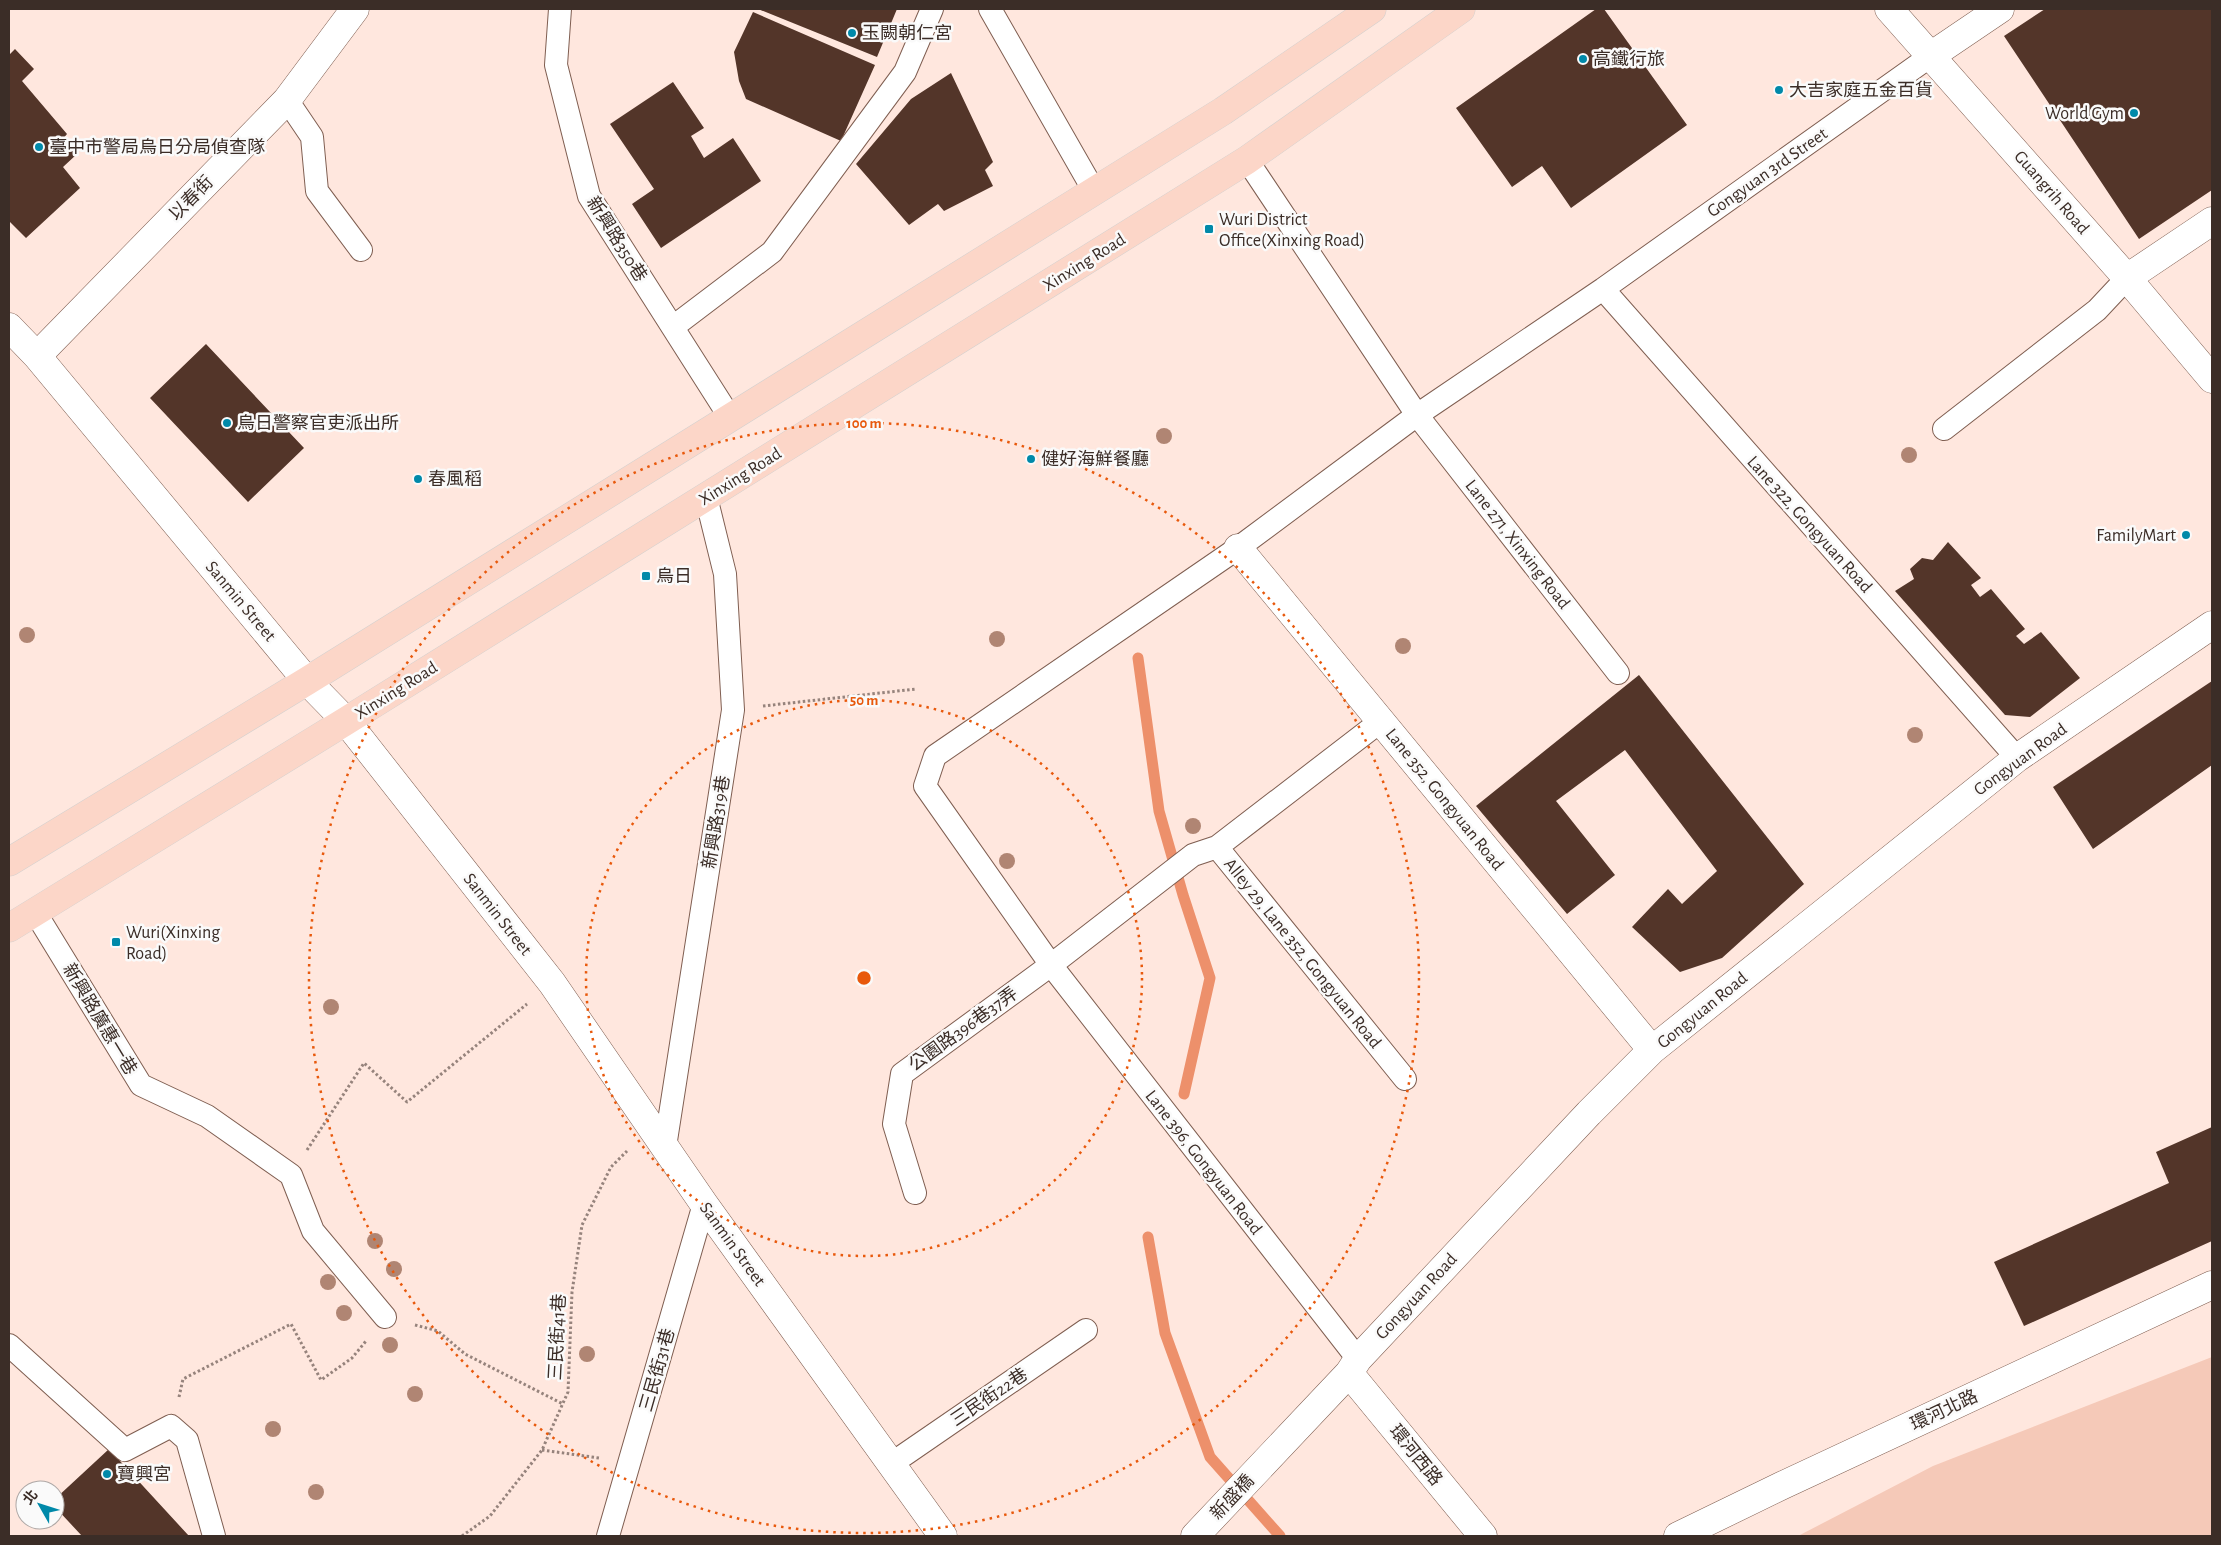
<svg xmlns="http://www.w3.org/2000/svg" width="2221" height="1545" font-family="'Alegreya Sans','Noto Sans TC',sans-serif">
  <style>
    .green { fill: #f5c9b8 }
    .lines { fill: none; stroke-linecap: round; stroke-linejoin: round }
    .stream { stroke: #ed906b; stroke-width: 11 }
    .building { fill: #533529 }
    .service-casing { stroke: #7f5e51; stroke-width: 24 }
    .minor-casing { stroke: #7f5e51; stroke-width: 29 }
    .primary-casing { stroke: #d4d1cf; stroke-width: 29 }
    .path { stroke: #96837c; stroke-width: 3; stroke-dasharray: 2.5 2.5; stroke-linecap: butt }
    .service { stroke: #fff; stroke-width: 22 }
    .minor { stroke: #fff; stroke-width: 28 }
    .primary { stroke: #fcd6c8; stroke-width: 28 }
    .tree { fill: #b08573 }
    .ring { fill: none; stroke: #e8590c; stroke-width: 2.5; stroke-dasharray: 2.5 5 }
    .poi-dot { fill: #0089a9; stroke: #fafafa; stroke-width: 2 }
    .labels { text-anchor: middle; stroke-width: 5; stroke-linejoin: round; paint-order: stroke }
    .poi-label { font-size: 18px; fill: #3b2d27; stroke: #fafafa; text-anchor: start }
    .street-label { font-size: 18px; fill: #3b2d27; stroke: #fafafa }
    .centre { fill: #e8590c; stroke: #fafafa; stroke-width: 2.5 }
    .ring-label { font-size: 15px; text-anchor: middle; font-weight: bold; fill: #e8590c; stroke: #fafafa; stroke-width: 5; stroke-linejoin: round; paint-order: stroke }
  </style>
  <rect width="100%" height="100%" fill="#ffe7de"/>
  <!-- green -->
  <path class="green" d="M2212 1357V1536H1798L1933 1466Z"/>
  <g class="lines">
    <!-- stream -->
    <path class="stream" d="M1138 658 1159 811 1183 895 1210 978 1184 1094
      M1148 1237 1165 1333 1210 1457 1280 1536"/>
  </g>
  <!-- building -->
  <path class="building" d="M758 9H897L877 57Z
    M1596 9H1604L1687 125 1571 208 1542 166 1512 187 1456 108Z
    M2045 9H2212V190L2139 239 2004 36Z
    M753 12 875 65 841 141 746 99 739 81 734 52Z
    M15 49 34 69 22 81 67 134 62 140 77 154 63 167 80 188 26 238 9 221V55Z
    M951 73 993 162 985 170 993 186 944 211 938 204 909 225 856 164 911 99Z
    M673 82 704 128 691 136 704 158 733 138 761 181 661 248 632 204 654 189 610 124Z
    M206 344 304 448 248 502 150 398Z
    M1948 542 1981 578 1971 585 1980 597 1991 589 2025 629 2016 636 2024 644 2041 632 2080 678 2030 717 2005 715 1895 591 1914 579 1910 569 1922 558 1933 560Z
    M1639 675 1804 884 1722 958 1680 972 1632 927 1668 889 1682 904 1717 871 1625 750 1556 801 1615 875 1567 914 1476 806Z
    M2212 681V765L2093 849 2053 787Z
    M2212 1127V1241L2024 1326 1994 1262 2169 1183 2156 1152Z
    M109 1449 189 1536H82L55 1507V1499Z"/>
  <g class="lines">
    <defs>
      <path id="service" d="M560 9 556 65 589 196 731 419
        M990 9 1094 191
        M287 100 312 137 317 191 361 250
        M1247 160 1417 415 1618 673
        M1603 289 2017 758
        M673 327 772 252 905 72 932 9
        M1944 429 2097 310 2127 278
        M1381 721 1217 847 1405 1079
        M35 912 141 1085 207 1116 291 1175 313 1231 385 1317
        M665 1147 733 710 725 574 706 497
        M915 1193 894 1124 902 1074 1051 965 1193 855 1217 847
        M9 1345 125 1450 171 1426 187 1440 214 1536
        M1358 1359 1051 965 925 786 935 756 1238 548 1417 415 1603 289 1932 55
        M891 1464 1086 1330
        M608 1536 704 1204"/>
      <path id="minor" d="M1889 9 2127 278 2212 379
        M1932 55 2000 9
        M2127 278 2212 221
        M9 327 37 356 307 681 346 721 552 983 704 1204 943 1536
        M37 356 287 100 355 9
        M1238 548 1652 1050
        M1349 1373 1483 1536
        M1195 1536 1349 1373 1358 1359 1589 1113 1652 1050 2017 758 2212 625
        M1678 1536 1781 1486 2212 1285"/>
      <path id="primary" d="M9 862 307 681 1223 111 1372 9
        M9 928 346 721 1247 160 1461 9"/>
    </defs>
    <!-- service casing -->
    <use href="#service" class="service-casing"/>
    <!-- minor casing -->
    <use href="#minor" class="minor-casing"/>
    <!-- primary casing -->
    <use href="#primary" class="primary-casing"/>
    <!-- path -->
    <path class="path" d="M763 706 916 689
      M307 1150 364 1063 407 1102 527 1004
      M415 1325 438 1331 465 1354 563 1404
      M179 1397 183 1379 291 1324 321 1380 352 1358 366 1341
      M542 1450 599 1458
      M462 1536 490 1516 542 1450 568 1392 572 1292 582 1225 611 1167 627 1151"/>
    <!-- service -->
    <use href="#service" class="service"/>
    <!-- minor -->
    <use href="#minor" class="minor"/>
    <!-- primary -->
    <use href="#primary" class="primary"/>
  </g>
  <!-- trees -->
  <g class="tree">
    <circle cx="1164" cy="436" r="8"/>
    <circle cx="1909" cy="455" r="8"/>
    <circle cx="27" cy="635" r="8"/>
    <circle cx="997" cy="639" r="8"/>
    <circle cx="1403" cy="646" r="8"/>
    <circle cx="1915" cy="735" r="8"/>
    <circle cx="1193" cy="826" r="8"/>
    <circle cx="1007" cy="861" r="8"/>
    <circle cx="331" cy="1007" r="8"/>
    <circle cx="375" cy="1241" r="8"/>
    <circle cx="394" cy="1269" r="8"/>
    <circle cx="328" cy="1282" r="8"/>
    <circle cx="344" cy="1313" r="8"/>
    <circle cx="390" cy="1345" r="8"/>
    <circle cx="587" cy="1354" r="8"/>
    <circle cx="415" cy="1394" r="8"/>
    <circle cx="273" cy="1429" r="8"/>
    <circle cx="316" cy="1492" r="8"/>
  </g>
  <!-- distance rings -->
  <g class="ring">
    <circle cx="864" cy="978" r="278"/>
    <circle cx="864" cy="978" r="555"/>
  </g>
  <!-- markers -->
  <g class="poi-dot">
    <circle cx="852" cy="33" r="5"/>
    <circle cx="1583" cy="59" r="5"/>
    <circle cx="1779" cy="90" r="5"/>
    <circle cx="2134" cy="113" r="5"/>
    <circle cx="39" cy="147" r="5"/>
    <rect x="1204" y="224" width="10" height="10" rx="2.5"/>
    <circle cx="227" cy="423" r="5"/>
    <circle cx="1031" cy="459" r="5"/>
    <circle cx="418" cy="479" r="5"/>
    <circle cx="2186" cy="535" r="5"/>
    <rect x="641" y="571" width="10" height="10" rx="2.5"/>
    <rect x="111" y="937" width="10" height="10" rx="2.5"/>
    <circle cx="107" cy="1474" r="5"/>
  </g>
  <g class="labels">
    <!-- poi labels -->
    <g class="poi-label">
      <text x="862" y="39">玉闕朝仁宮</text>
      <text x="1593" y="65">高鐵行旅</text>
      <text x="1789" y="96">大吉家庭五金百貨</text>
      <text x="2124" y="119" text-anchor="end">World Gym</text>
      <text x="49" y="153">臺中市警局烏日分局偵查隊</text>
      <text x="1219" y="225">Wuri District<tspan x="1219" dy="21">Office(Xinxing Road)</tspan></text>
      <text x="237" y="429">烏日警察官吏派出所</text>
      <text x="1041" y="465">健好海鮮餐廳</text>
      <text x="428" y="485">春風稻</text>
      <text x="2176" y="541" text-anchor="end">FamilyMart</text>
      <text x="656" y="582">烏日</text>
      <text x="126" y="938">Wuri(Xinxing<tspan x="126" dy="21">Road)</tspan></text>
      <text x="117" y="1480">寶興宮</text>
    </g>
    <!-- street labels -->
    <g class="street-label">
      <text transform="translate(1767 172) rotate(-35)" y="6">Gongyuan 3rd Street</text>
      <text transform="translate(2052 192) rotate(49)" y="6">Guangrih Road</text>
      <text transform="translate(191 198) rotate(-46)" y="6">以春街</text>
      <text transform="translate(617 239) rotate(58)" y="6">新興路350巷</text>
      <text transform="translate(1084 262) rotate(-32)" y="6">Xinxing Road</text>
      <text transform="translate(740 476) rotate(-32)" y="6">Xinxing Road</text>
      <text transform="translate(1810 524) rotate(48)" y="6">Lane 322, Gongyuan Road</text>
      <text transform="translate(1518 544) rotate(52)" y="6">Lane 271, Xinxing Road</text>
      <text transform="translate(241 601) rotate(50)" y="6">Sanmin Street</text>
      <text transform="translate(396 690) rotate(-32)" y="6">Xinxing Road</text>
      <text transform="translate(2020 759) rotate(-36)" y="6">Gongyuan Road</text>
      <text transform="translate(1445 799) rotate(51)" y="6">Lane 352, Gongyuan Road</text>
      <text transform="translate(716 822) rotate(-81)" y="6">新興路319巷</text>
      <text transform="translate(498 914) rotate(52)" y="6">Sanmin Street</text>
      <text transform="translate(1303 953) rotate(51)" y="6">Alley 29, Lane 352, Gongyuan Road</text>
      <text transform="translate(1702 1010) rotate(-39)" y="6">Gongyuan Road</text>
      <text transform="translate(100 1019) rotate(59)" y="6">新興路廣惠一巷</text>
      <text transform="translate(963 1029) rotate(-36)" y="6">公園路396巷37弄</text>
      <text transform="translate(1204 1162) rotate(52)" y="6">Lane 396, Gongyuan Road</text>
      <text transform="translate(733 1244) rotate(54)" y="6">Sanmin Street</text>
      <text transform="translate(1416 1296) rotate(-47)" y="6">Gongyuan Road</text>
      <text transform="translate(557 1337) rotate(-87)" y="6">三民街41巷</text>
      <text transform="translate(657 1370) rotate(-74)" y="6">三民街31巷</text>
      <text transform="translate(989 1397) rotate(-34)" y="6">三民街22巷</text>
      <text transform="translate(1944 1410) rotate(-25)" y="6">環河北路</text>
      <text transform="translate(1416 1455) rotate(51)" y="6">環河西路</text>
      <text transform="translate(1232 1497) rotate(-47)" y="6">新盛橋</text>
    </g>
  </g>
  <circle cx="864" cy="978" r="8" class="centre"/>
  <g class="ring-label">
    <text x="864" y="428">100 m</text>
    <text x="864" y="705">50 m</text>
  </g>
  <!-- border -->
  <rect width="2221" height="1545" fill="none" stroke="#3b2d27" stroke-width="20"/>
  <!-- north arrow -->
  <g transform="translate(40 1505) rotate(309)"><circle r="24" fill="#fafafa" stroke="#aea8a6"/>
  <path d="M0-4L9 19L0 12L-9 19Z" fill="#0089a9"/>
  <text y="-8" font-size="14" font-weight="bold" text-anchor="middle" fill="#3b2d27">北</text>
  </g>
</svg>
